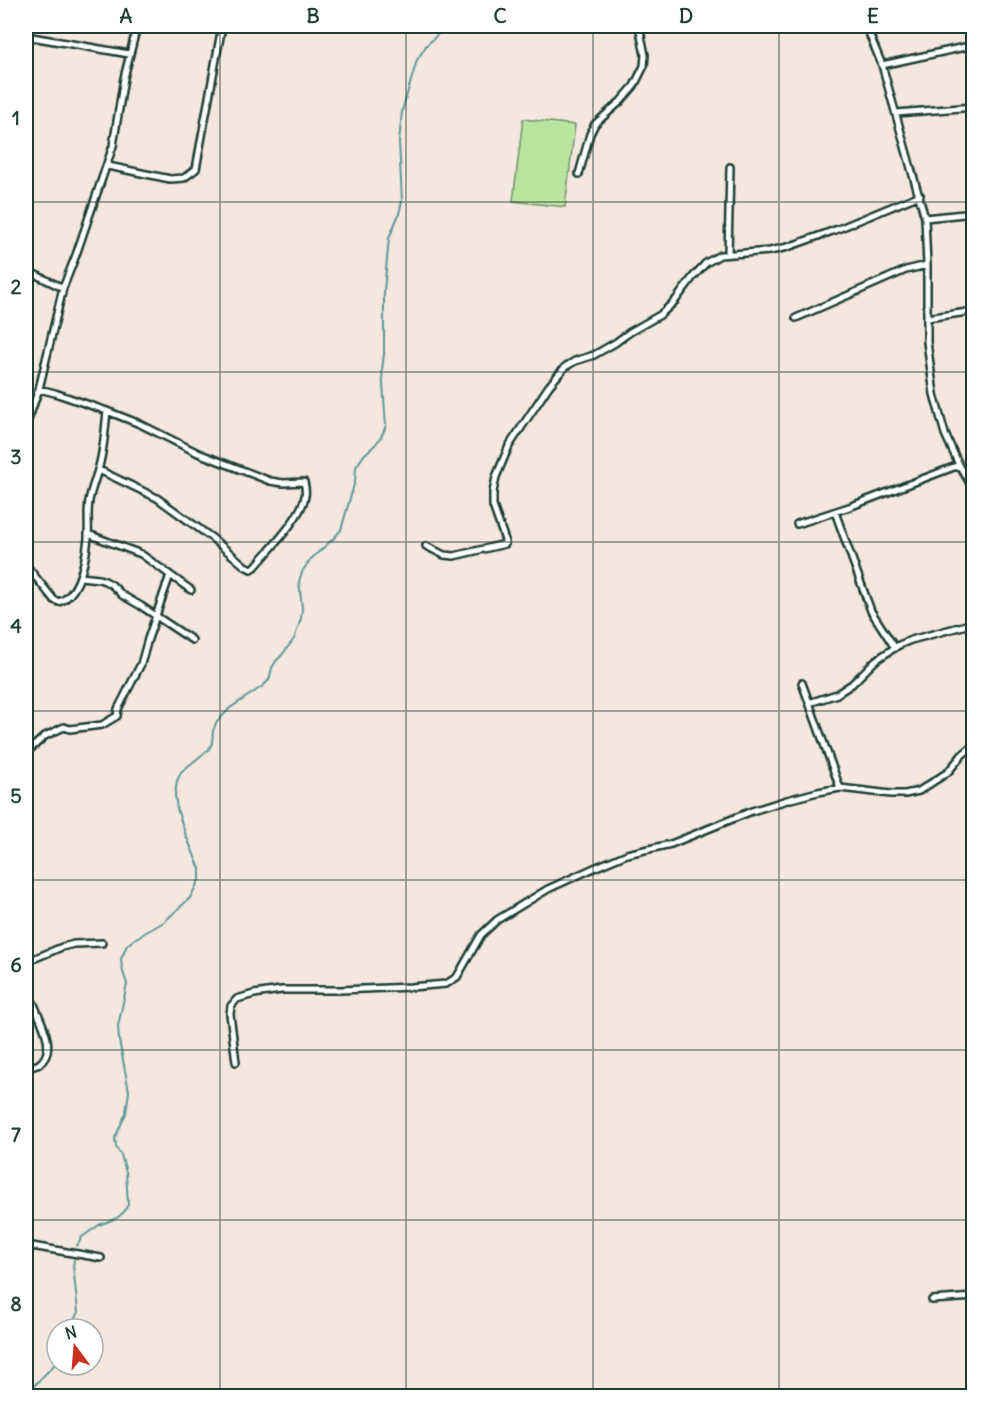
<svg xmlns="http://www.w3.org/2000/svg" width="999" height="1422" font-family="Delius,sans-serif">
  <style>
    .grass { fill: #bbe4a0; stroke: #6d906a; stroke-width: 1.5 }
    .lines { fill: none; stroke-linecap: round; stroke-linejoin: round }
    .stream { stroke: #5b9899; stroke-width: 2 }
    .street-casing { stroke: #1f3d34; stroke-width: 10 }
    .street { stroke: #fff; stroke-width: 5 }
    .grid { fill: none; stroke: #1f3d34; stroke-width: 1.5; stroke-opacity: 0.55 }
    .neatline { fill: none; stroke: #1f3d34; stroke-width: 2 }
    .grid-label { font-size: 20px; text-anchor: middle; font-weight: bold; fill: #1f3d34 }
  </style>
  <rect width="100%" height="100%" fill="#f5e6de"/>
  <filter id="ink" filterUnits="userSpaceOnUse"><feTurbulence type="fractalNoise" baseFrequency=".0167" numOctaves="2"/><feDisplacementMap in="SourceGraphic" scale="12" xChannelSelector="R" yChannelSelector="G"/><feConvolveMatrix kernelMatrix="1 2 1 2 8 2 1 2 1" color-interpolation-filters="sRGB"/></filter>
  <g filter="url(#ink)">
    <!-- grass -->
    <path class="grass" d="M523 119 575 125 565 207 513 201Z"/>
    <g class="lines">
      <!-- stream -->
      <path class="stream" d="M77 1246 82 1237 99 1225 117 1218 124 1212 128 1205 126 1172 121 1155 116 1147 115 1138 126 1113 129 1091 119 1040 118 1026 127 984 122 969 121 959 127 945 136 938 164 922 190 898 200 878V869L185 833 177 809 175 795 177 781 181 772 209 749 212 743 213 731 216 723 230 708 263 686 269 680 272 668 276 661 282 655 294 639 301 619 302 608 299 581 303 570 311 559 333 539 341 530 355 481 356 467 364 455 375 445 381 437 386 426 382 370 384 354V291L389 238 399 214 402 201 399 142 402 111 417 60 426 46 438 34 456 26
        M70 1329 78 1312 73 1266 74 1260
        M26 1394 57 1362"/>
      <defs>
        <path id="street" d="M756 26V28
          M866 26 882 65 925 218 927 265V342L934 394 945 434 959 465 974 490
          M867 28 876 26
          M26 36 129 54
          M882 65 974 45
          M896 113 974 107
          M108 166 170 179 184 178 196 169 222 26
          M579 174 590 134 595 124 621 101 634 86 644 66 645 55 639 26
          M925 218 974 213
          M728 254 730 167
          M26 270 63 288
          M796 318 906 270 927 265
          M927 318 974 311
          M39 389 55 393 107 411 140 424 198 453 270 481 283 483 304 482C305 486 306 492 305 496 302 517 269 550 255 567L251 569 245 566 212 538 157 498 99 470
          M26 426 39 389 63 288 76 255 113 146 124 78 137 26
          M835 512 871 611 895 648
          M797 524 849 507 959 465
          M88 534 141 554 191 590
          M426 546 444 555 454 556 505 544V540L493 506V492L496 477 509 446 549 386 565 367 575 361 594 355 615 343 630 332 660 315 675 301 693 277 706 263 720 255 770 251 788 247 838 229 920 195
          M26 565 54 600 59 602C80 595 86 557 88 538 89 526 87 513 89 501 91 490 95 480 98 470 104 451 105 430 107 411
          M80 577 99 579 105 581 112 585 122 595 141 606 192 640
          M802 683 840 788
          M809 703 837 694 852 684 876 660 899 645 911 640 974 623
          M26 753 45 736 64 727 70 729 102 725 117 716 118 709 141 664 148 639 170 575
          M26 962 62 947 74 944 102 943
          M236 1062 230 1014 231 1006 237 999 254 994 281 990H340L411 987 446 984 457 977 481 935 497 920 548 889 594 868 627 854 671 844 752 811 787 800 818 792 840 788 891 794H905L919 791 948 772 962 755 974 745
          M26 1068C29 1067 36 1066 39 1064 59 1050 39 1018 33 1002
          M26 1245 101 1258
          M932 1300 974 1297"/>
      </defs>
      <!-- street casing -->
      <use href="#street" class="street-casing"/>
      <!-- street -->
      <use href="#street" class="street"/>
    </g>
  </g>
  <!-- grid -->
  <path class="grid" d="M220 26V1396M406 26V1396M593 26V1396M779 26V1396M26 202H974M26 372H974M26 542H974M26 711H974M26 880H974M26 1050H974M26 1220H974"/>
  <!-- margin -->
  <rect width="999" height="1422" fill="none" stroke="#fff" stroke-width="66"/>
  <!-- north arrow -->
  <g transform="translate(75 1347) rotate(344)"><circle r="28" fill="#ffffff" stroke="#a5b1ae" stroke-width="1.5"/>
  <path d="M0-4.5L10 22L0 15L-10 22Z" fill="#c8321e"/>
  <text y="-9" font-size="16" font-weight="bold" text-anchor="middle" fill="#1f3d34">N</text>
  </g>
  <rect x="33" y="33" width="933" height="1356" class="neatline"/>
  <g class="grid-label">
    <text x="126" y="23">A</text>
    <text x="313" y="23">B</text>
    <text x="500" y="23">C</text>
    <text x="686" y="23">D</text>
    <text x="873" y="23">E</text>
    <text x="16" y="125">1</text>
    <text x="16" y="294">2</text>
    <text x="16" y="464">3</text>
    <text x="16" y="633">4</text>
    <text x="16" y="803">5</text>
    <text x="16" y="972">6</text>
    <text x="16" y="1142">7</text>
    <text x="16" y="1311">8</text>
  </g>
</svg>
